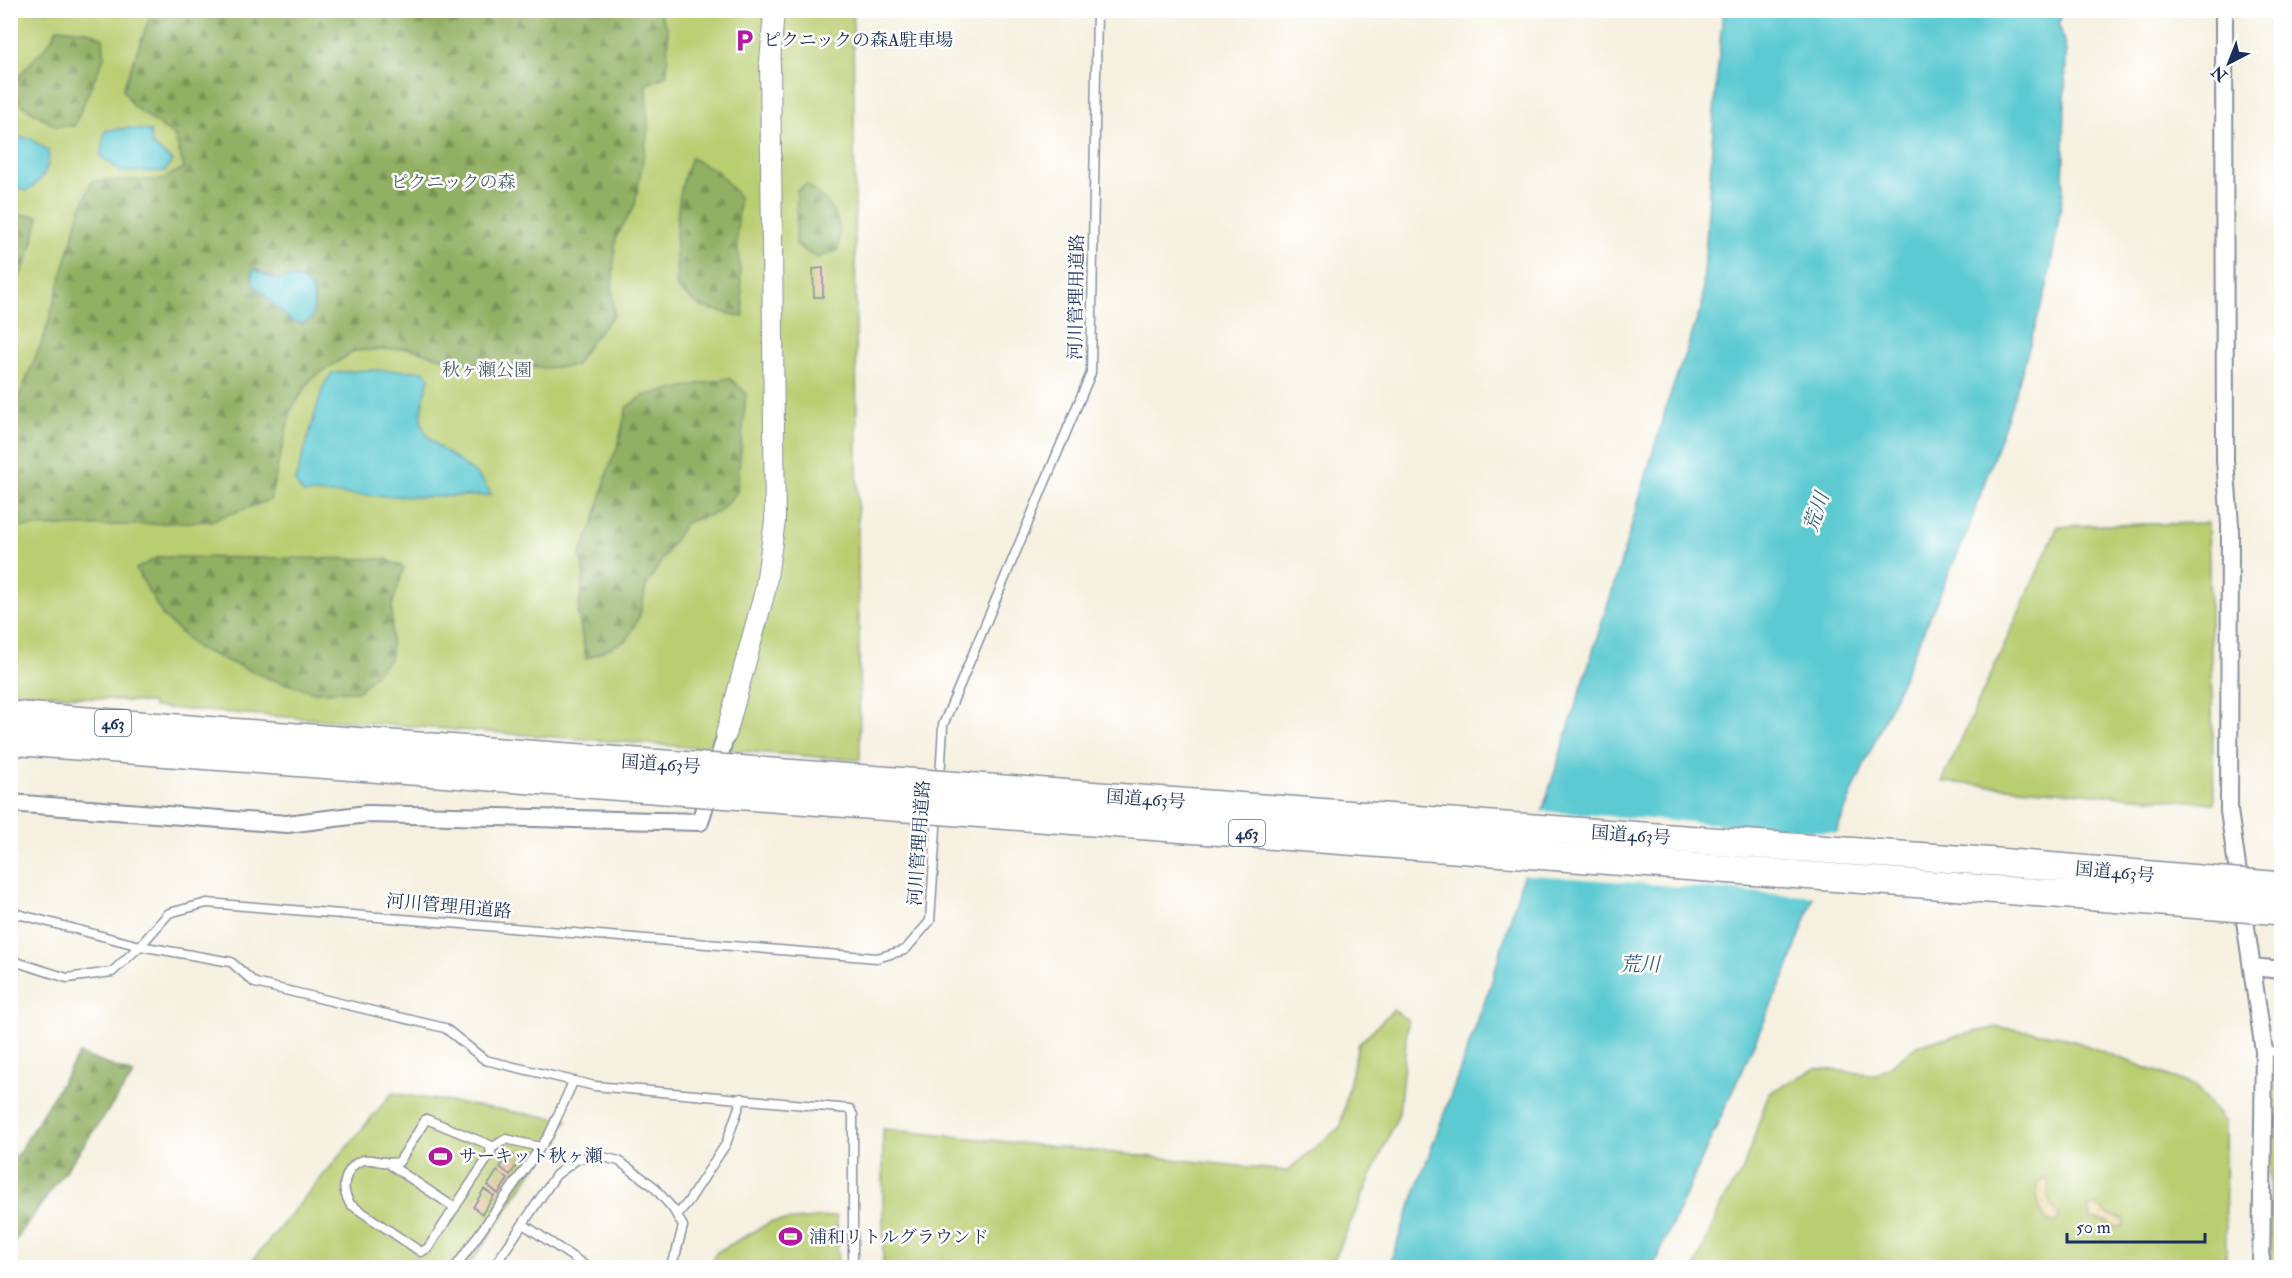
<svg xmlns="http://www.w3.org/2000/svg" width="2292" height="1278" font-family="'IM FELL Double Pica','Noto Serif JP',serif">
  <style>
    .green { fill: #b9cd71; stroke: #6a7e68; stroke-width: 1.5 }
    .forest { fill: url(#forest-firs); stroke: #567060; stroke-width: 1.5; fill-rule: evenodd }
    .sand { fill: url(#sand-dots); stroke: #84847e; stroke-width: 1.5 }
    .water { fill: #5dcad2; stroke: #3c7c98; stroke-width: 1.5 }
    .pier { fill: #f5f0df }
    .building { fill: #e1bb9a }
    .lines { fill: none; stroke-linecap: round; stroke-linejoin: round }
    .service-casing { stroke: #88909e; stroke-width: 11 }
    .minor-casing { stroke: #88909e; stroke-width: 20 }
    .tertiary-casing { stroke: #88909e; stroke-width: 22 }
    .trunk-casing { stroke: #88909e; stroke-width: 30 }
    .service { stroke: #fff; stroke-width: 8 }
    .minor { stroke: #fff; stroke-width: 16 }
    .tertiary { stroke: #fff; stroke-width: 20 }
    .trunk { stroke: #fff; stroke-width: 27 }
    .trunk-bridge-casing { stroke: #88909e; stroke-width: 30; stroke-linecap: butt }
    .trunk-bridge { stroke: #fff; stroke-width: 27 }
    .labels { text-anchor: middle; stroke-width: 5; stroke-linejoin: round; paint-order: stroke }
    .shield { fill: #fff; stroke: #5f6d8e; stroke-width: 1.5 }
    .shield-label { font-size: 16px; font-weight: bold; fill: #1b2f5e }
    .poi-label { font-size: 18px; fill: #1b2f5e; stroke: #fff; text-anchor: start }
    .park-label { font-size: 18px; fill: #4a5e64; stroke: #fff }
    .street-label { font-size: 18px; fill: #1b2f5e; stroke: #fff }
    .water-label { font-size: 20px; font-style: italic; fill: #2f5e81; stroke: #fff }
  </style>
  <defs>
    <pattern id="forest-firs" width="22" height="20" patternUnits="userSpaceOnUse" patternTransform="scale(1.5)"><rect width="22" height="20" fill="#92b063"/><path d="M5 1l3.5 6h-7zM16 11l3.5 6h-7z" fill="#769055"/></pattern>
    <pattern id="sand-dots" width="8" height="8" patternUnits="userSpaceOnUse" patternTransform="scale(1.5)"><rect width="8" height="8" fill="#eeda9e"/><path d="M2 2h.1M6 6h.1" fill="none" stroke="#ccbb8a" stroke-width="1.8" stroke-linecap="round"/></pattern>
  </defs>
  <rect width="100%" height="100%" fill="#fff"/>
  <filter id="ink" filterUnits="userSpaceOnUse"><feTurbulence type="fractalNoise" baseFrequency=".0167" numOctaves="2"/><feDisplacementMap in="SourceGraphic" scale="12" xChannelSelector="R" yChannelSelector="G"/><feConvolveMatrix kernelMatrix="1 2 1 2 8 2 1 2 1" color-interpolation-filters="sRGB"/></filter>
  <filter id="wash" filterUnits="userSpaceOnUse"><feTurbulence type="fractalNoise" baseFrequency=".008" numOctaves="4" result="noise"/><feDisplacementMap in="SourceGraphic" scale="24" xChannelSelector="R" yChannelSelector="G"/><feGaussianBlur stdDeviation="1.35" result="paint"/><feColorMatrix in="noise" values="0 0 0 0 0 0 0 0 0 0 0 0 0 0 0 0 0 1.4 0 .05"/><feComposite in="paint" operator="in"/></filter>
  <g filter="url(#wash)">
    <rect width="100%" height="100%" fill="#f5f0df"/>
    <!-- green -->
    <path class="green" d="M10 11H853L860 760 153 707 152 703 11 691Z
      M2208 523 2214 803 1942 782 2058 526Z
      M1393 1010 1408 1020 1399 1113 1331 1267H883V1129L1287 1171 1340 1127 1358 1045Z
      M1998 1027 2061 1036 2195 1086 2225 1122 2226 1267 1695 1268 1723 1200 1742 1172 1769 1093 1816 1068 1877 1075 1920 1044Z
      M2269 1056 2281 1057V1267H2270Z
      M392 1093 567 1120 468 1267 246 1268Z
      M837 1216 838 1267H708L717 1252 771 1222Z"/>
    <!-- forest -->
    <path class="forest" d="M152 11H658L668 30 667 75 646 85 648 130 635 205 616 237 612 287 614 315 591 341 575 366 544 368 490 366 438 357 409 348 354 351 311 379 291 410 270 500 210 521 130 525 17 527 11 523 10 419 45 334 80 211 92 181 161 180 184 168 175 137 133 106 123 89ZM254 269 275 279 313 290 315 301 311 319Z
      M57 28 88 31 103 38 104 57 74 126H55L24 106 11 95C14 88 17 79 22 73 34 56 49 49 57 28Z
      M691 158 717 171 739 197 737 237 744 317 701 307 677 288C675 247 674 196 691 158Z
      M806 184C830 202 846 219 837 251L817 258 796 245 797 190Z
      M11 214 39 216C33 243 27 268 11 291Z
      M729 378 746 393 737 492 719 512 685 523 646 586 640 615 627 640 586 659 578 613 584 575 580 554 594 522 609 467 618 445 627 407 645 395Z
      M158 557 386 559 404 568 392 606 391 657 359 691 315 692 270 679 197 648 163 616 136 569Z
      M79 1054 134 1074 11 1247V1165Z"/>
    <!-- sand -->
    <path class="sand" d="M2044 1178 2049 1183C2047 1197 2047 1204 2059 1214L2058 1220 2055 1222H2048C2037 1210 2037 1198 2037 1183Z
      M2097 1205 2109 1215 2123 1218 2125 1221 2123 1226 2115 1227 2104 1220 2090 1219 2088 1210 2090 1207Z"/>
    <!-- water -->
    <path class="water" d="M1723 11H2063L2059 22 2066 51 2063 193 2048 283 2015 395 1968 530 1852 793 1833 841 1789 966 1653 1267 1388 1268 1491 984 1542 812 1617 575 1667 404 1702 306 1715 98Z
      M128 128 150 131 152 144 172 161 165 171 122 172 103 158 101 155 105 131Z
      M11 137 30 138 48 151C51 168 40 183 26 191L11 186Z
      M254 269C260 272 269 278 275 279 281 280 288 278 294 278 317 281 315 301 312 318L303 324 291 321 253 284 252 273Z
      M364 370 424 371 429 378C426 392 419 411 422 425 429 451 480 465 491 495L421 497 303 493 295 482 323 387 332 373Z"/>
    <!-- pier -->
    <path class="pier" d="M1539 811 1840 833 1817 897 1520 874Z"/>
    <g id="blocks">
      <!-- building -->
      <path class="building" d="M823 268V297H814L813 269Z
        M510 1153 520 1160 510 1175 500 1167Z
        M497 1171 508 1179 498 1194 488 1185Z
        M484 1189 494 1196 482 1214 473 1207Z"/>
    </g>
  </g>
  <g filter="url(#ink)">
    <use href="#blocks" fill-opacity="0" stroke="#88909e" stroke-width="1.5"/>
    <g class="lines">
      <defs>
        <path id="service" d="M940 780 943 725 1091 373 1097 10
          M10 912 140 946 231 962 255 983 445 1028 485 1060 595 1086 850 1109 853 1115V1268
          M10 960 67 978 112 972 140 946 169 913 207 903 877 958 905 950 930 921 937 813
          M2264 1051 2282 1052
          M426 1119 490 1145 491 1153 428 1248 421 1252 350 1204C344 1193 342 1185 348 1173 362 1148 379 1167 399 1162Z
          M490 1149 506 1139 540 1147
          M389 1164 455 1208
          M677 1215 688 1202 726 1144 742 1098
          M523 1224 589 1268
          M455 1268 549 1135 573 1082
          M493 1268 556 1175 576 1160 595 1155 619 1161 653 1186 673 1209 683 1226 676 1253 669 1268"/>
        <path id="minor" d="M2224 10 2225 460 2230 525 2229 811 2264 1051 2261 1268
          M10 803 287 824 367 814 700 822 726 734
          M2252 967 2282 970"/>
        <path id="tertiary" d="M726 734 765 591 775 521 770 63 774 10"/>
        <path id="trunk" d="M10 715 215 731
          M10 741 212 756"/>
      </defs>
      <!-- service casing -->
      <use href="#service" class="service-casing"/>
      <!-- minor casing -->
      <use href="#minor" class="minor-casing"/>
      <!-- tertiary casing -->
      <use href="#tertiary" class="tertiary-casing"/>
      <!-- trunk casing -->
      <use href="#trunk" class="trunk-casing"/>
      <!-- service -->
      <use href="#service" class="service"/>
      <!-- minor -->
      <use href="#minor" class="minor"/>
      <!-- tertiary -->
      <use href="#tertiary" class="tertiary"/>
      <!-- trunk -->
      <use href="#trunk" class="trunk"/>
      <defs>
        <path id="trunk-bridge" d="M215 731 2010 863 2282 886
          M212 756 2282 911"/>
      </defs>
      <!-- trunk-bridge casing -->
      <use href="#trunk-bridge" class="trunk-bridge-casing"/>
      <!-- trunk-bridge -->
      <use href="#trunk-bridge" class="trunk-bridge"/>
    </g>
  </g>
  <!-- icons -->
  <defs>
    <symbol id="parking-bare" viewBox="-9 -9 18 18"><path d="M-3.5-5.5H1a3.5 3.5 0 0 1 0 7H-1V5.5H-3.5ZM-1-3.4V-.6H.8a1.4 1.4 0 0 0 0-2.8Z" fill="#b5179e" stroke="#fff" stroke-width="2.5" paint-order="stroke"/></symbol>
    <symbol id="stadium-bare" viewBox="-9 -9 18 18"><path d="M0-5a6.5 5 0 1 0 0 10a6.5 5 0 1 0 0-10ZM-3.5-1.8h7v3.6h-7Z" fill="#b5179e" stroke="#fff" stroke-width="2.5" paint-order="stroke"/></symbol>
  </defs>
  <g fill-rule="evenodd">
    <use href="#parking-bare" x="728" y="24" width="33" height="33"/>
    <use href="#stadium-bare" x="424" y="1140" width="33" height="33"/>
    <use href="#stadium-bare" x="774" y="1220" width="33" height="33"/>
  </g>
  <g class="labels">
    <!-- shield labels -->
    <g class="shield">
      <rect x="95" y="710" width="36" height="26" rx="4.5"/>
      <rect x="1229" y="820" width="36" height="26" rx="4.5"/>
    </g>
    <g class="shield-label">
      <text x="113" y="729">463</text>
      <text x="1247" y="839">463</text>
    </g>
    <!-- poi labels -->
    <g class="poi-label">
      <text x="763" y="46">ピクニックの森A駐車場</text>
      <text x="459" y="1162">サーキット秋ヶ瀬</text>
      <text x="809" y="1243">浦和リトルグラウンド</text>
    </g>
    <!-- park labels -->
    <g class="park-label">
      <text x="453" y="188">ピクニックの森</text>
      <text x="487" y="376">秋ヶ瀬公園</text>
    </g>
    <!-- street labels -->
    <g class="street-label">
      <text transform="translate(1076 297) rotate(-89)" y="6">河川管理用道路</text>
      <text transform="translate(661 764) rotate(4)" y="6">国道463号</text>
      <text transform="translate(1146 799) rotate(4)" y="6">国道463号</text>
      <text transform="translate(1631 835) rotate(4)" y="6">国道463号</text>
      <text transform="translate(919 843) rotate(-86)" y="6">河川管理用道路</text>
      <text transform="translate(2115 872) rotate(5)" y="6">国道463号</text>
      <text transform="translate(449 906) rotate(5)" y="6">河川管理用道路</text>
    </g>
    <!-- water labels -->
    <g class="water-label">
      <text transform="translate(1816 512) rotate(-71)" y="7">荒川</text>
      <text x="1640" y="971">荒川</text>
    </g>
  </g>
  <!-- margin -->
  <rect width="2292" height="1278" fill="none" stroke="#fff" stroke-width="36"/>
  <!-- north arrow -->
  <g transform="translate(2229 63) rotate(222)" stroke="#ffffff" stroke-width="4.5" paint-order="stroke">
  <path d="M0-4.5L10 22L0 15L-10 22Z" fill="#1b2f5e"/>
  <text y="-9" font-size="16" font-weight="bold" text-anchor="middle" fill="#1b2f5e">N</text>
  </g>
  <!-- scale -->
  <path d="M2067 1233v9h138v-9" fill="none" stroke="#1b2f5e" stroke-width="3"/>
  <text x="2076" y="1233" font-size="18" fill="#1b2f5e" stroke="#ffffff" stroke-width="4.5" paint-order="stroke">50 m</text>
</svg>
